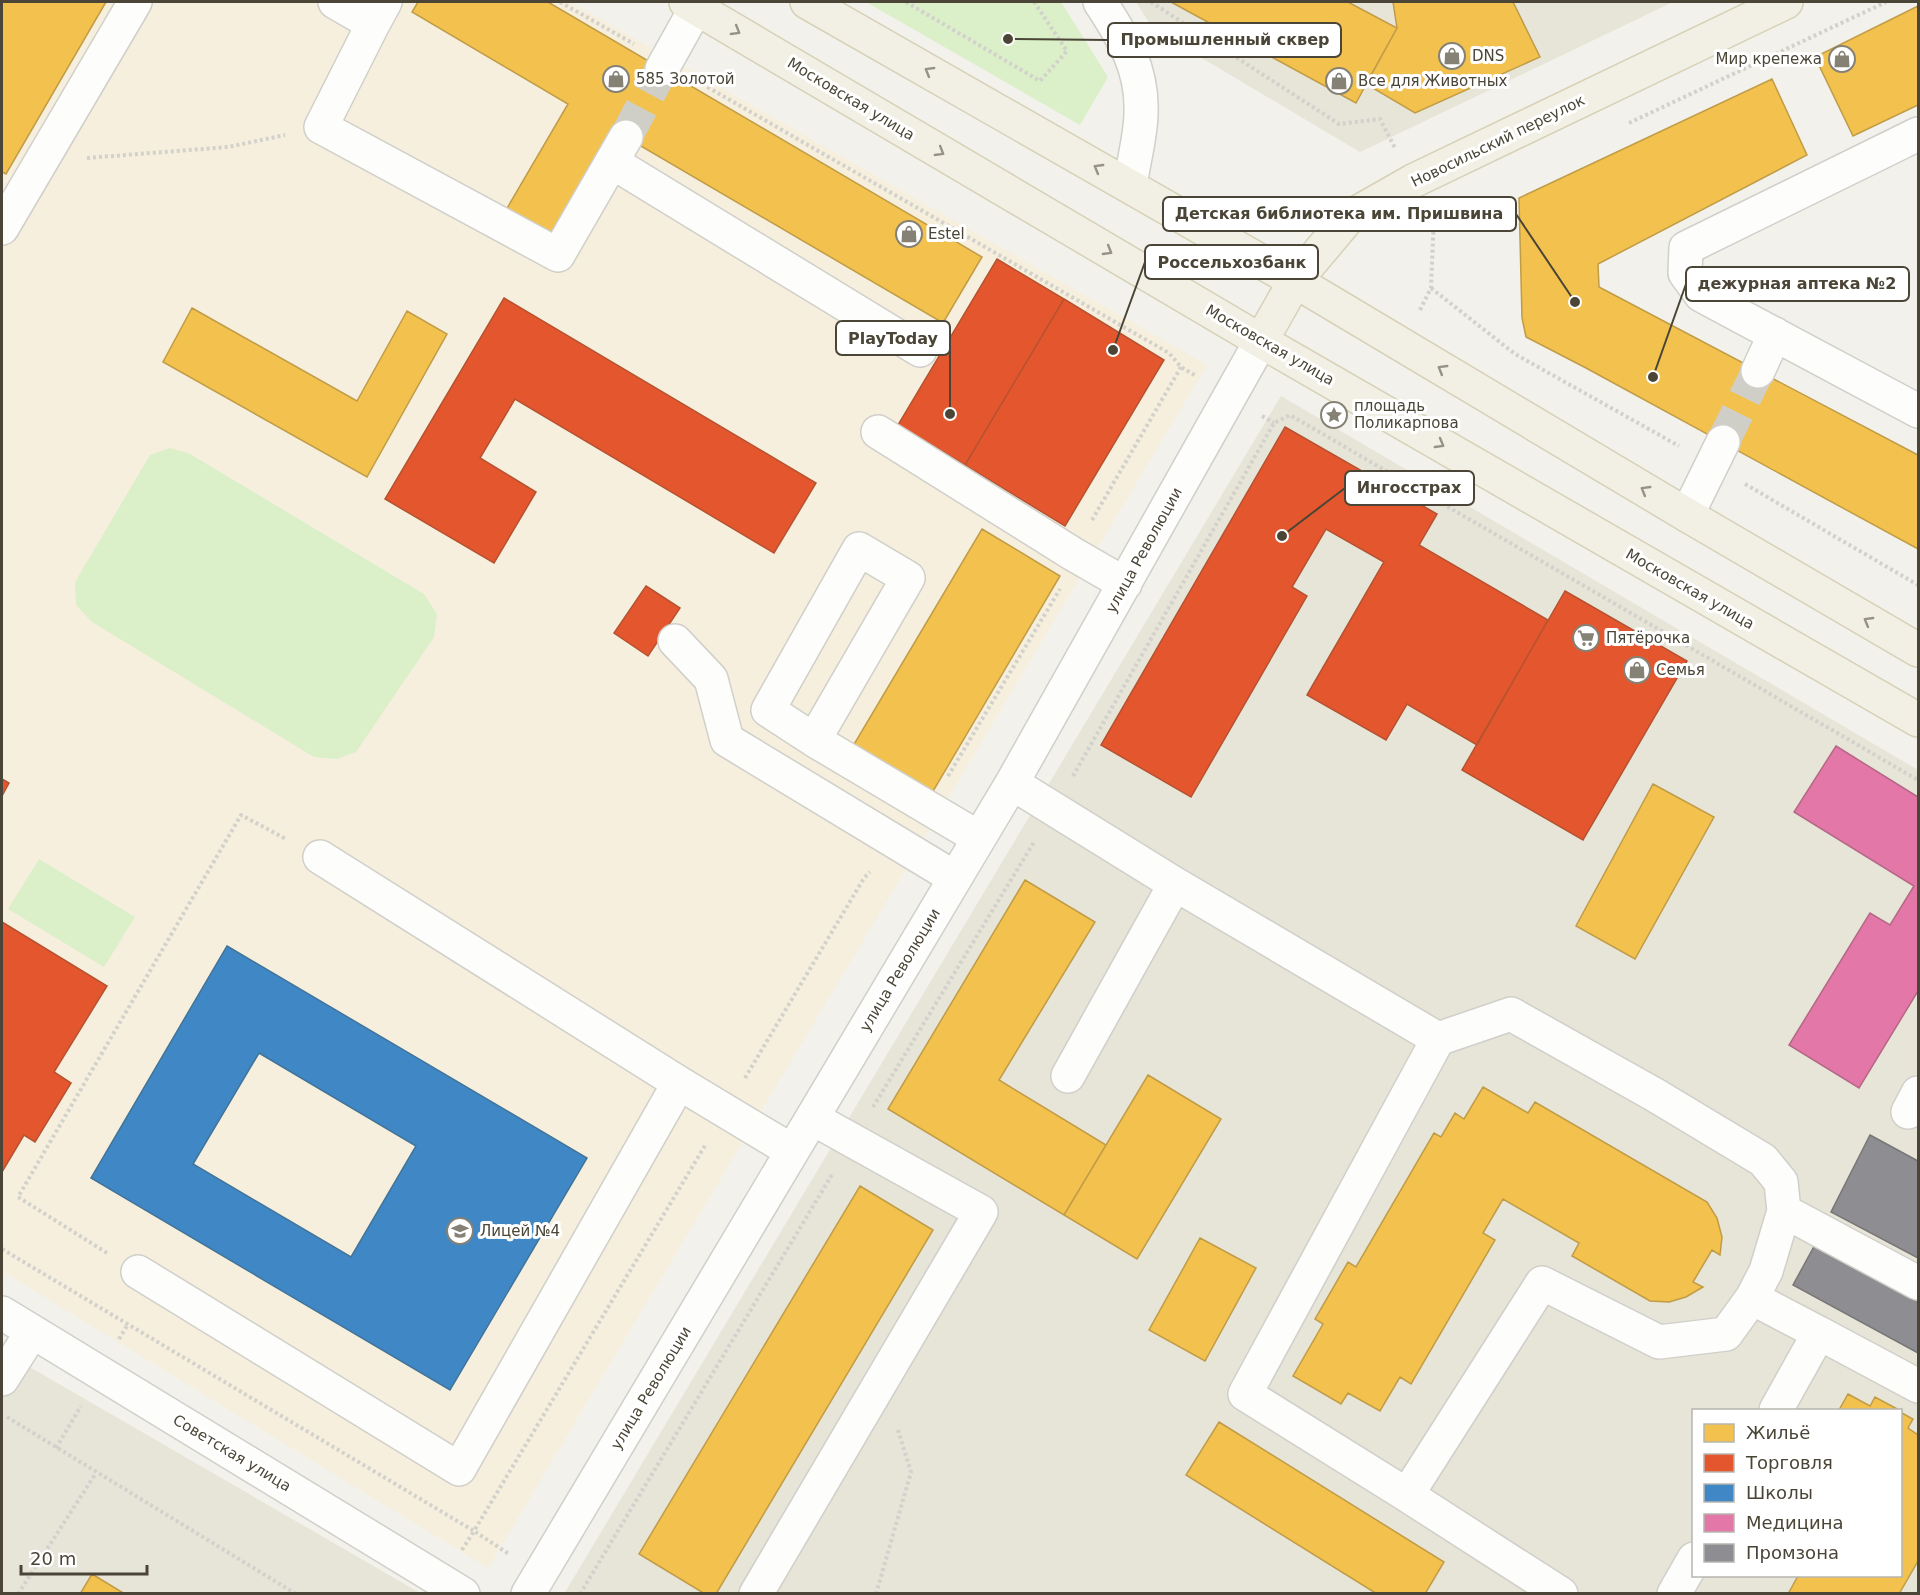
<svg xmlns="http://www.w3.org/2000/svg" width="1920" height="1595" font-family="'DejaVu Sans',sans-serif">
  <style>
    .residential { fill: #e7e4d8; fill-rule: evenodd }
    .commercial { fill: #f6efdd }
    .green { fill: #dbefc9 }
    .homes { fill: #f2c14e; stroke: #c09c47; stroke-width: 1.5 }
    .shops { fill: #e4572e; stroke: #b65230; stroke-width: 1.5 }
    .schools { fill: #3f88c5; stroke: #42749a; stroke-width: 1.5; fill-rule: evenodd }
    .health { fill: #e377a8; stroke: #b56886; stroke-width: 1.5 }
    .industry { fill: #8d8d92; stroke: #797776; stroke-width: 1.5 }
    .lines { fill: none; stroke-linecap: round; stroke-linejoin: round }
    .minor-tunnel { stroke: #d0cfc7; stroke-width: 33; stroke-dasharray: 33 16; stroke-linecap: butt }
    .minor-casing { stroke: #d0cfc9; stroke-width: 36 }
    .major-casing { stroke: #d6d1b7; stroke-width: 36 }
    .path { stroke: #d2d1cb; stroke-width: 4; stroke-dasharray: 3 3; stroke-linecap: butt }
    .minor { stroke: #fdfdfc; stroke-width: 33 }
    .major { stroke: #f2f0e4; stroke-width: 33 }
    .oneway { stroke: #969284 }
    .labels { text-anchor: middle; stroke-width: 6; stroke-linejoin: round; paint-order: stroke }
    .poi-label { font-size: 15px; fill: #4a4536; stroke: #fff; text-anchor: start }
    .street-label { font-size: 15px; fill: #4a4536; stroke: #fff }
    .leader { fill: none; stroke: #4a4536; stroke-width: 2 }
    .callout-dot { fill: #4a4536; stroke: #fff; stroke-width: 2 }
    .callout { fill: #fff; stroke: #4a4536; stroke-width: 2 }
    .callout-label { font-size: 16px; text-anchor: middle; font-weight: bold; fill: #4a4536 }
  </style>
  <rect width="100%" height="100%" fill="#f2f1eb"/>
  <!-- residential -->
  <path class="residential" d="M1136 2H1673L1360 152 1153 29Z
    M1281 396 1918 770V1593L564 1594ZM1694 1410H1900V1576H1694Z
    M2 1351 420 1593H2Z"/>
  <!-- commercial -->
  <path class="commercial" d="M2 2H571L1207 365 488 1568 2 1271Z"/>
  <!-- green -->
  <path class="green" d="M866 2H1061L1108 77 1080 125Z
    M170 448 190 454 424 594 437 614 434 637 356 752 337 759 314 757 92 622 76 605 75 582 150 455Z
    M39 859 135 917 104 967 8 909Z"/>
  <!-- homes -->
  <path class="homes" d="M2 2H106L6 174 2 172Z
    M418 2H548L982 257 943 323 612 129 550 235 506 210 568 104 412 12Z
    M1171 2H1348L1397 28 1356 103Z
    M1393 2H1513L1540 57 1415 113 1366 84 1397 28Z
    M1918 6V105L1853 136 1815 57Z
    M1772 79 1807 155 1598 264 1599 287 1918 455V549L1586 368 1526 337 1522 318 1519 198Z
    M192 308 357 401 407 311 447 334 367 477 163 362Z
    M982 529 1060 576 932 793 853 746Z
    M1653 784 1714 817 1635 959 1576 926Z
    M1025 880 1095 922 999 1080 1106 1145 1064 1215 888 1109Z
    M1148 1075 1221 1119 1137 1259 1064 1215Z
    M1483 1087 1528 1113 1535 1102 1707 1202 1717 1218 1722 1237 1720 1255 1712 1250 1693 1282 1703 1287 1686 1297 1669 1302 1650 1301 1572 1256 1579 1243 1503 1199 1483 1233 1495 1240 1411 1384 1400 1377 1380 1411 1348 1393 1341 1404 1293 1376 1323 1324 1315 1319 1348 1262 1356 1267 1434 1133 1441 1137 1455 1113 1464 1119Z
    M860 1186 933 1230 716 1594H705L639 1554Z
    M1200 1238 1256 1268 1205 1361 1149 1330Z
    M1848 1394 1870 1406 1875 1397 1899 1410H1839Z
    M1900 1412 1913 1419 1908 1428 1918 1435V1561L1899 1594H1788L1798 1576H1900Z
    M1219 1422 1444 1562 1425 1594H1377L1186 1475Z
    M92 1574 125 1594H80Z"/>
  <!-- shops -->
  <path class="shops" d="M997 259 1064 299 965 465 898 425Z
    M504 298 816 483 774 553 515 399 480 458 536 492 494 563 385 499Z
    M1064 299 1164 360 1065 526 965 465Z
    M1285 427 1437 514 1419 545 1548 620 1477 745 1407 704 1386 740 1307 695 1384 562 1326 529 1292 587 1307 596 1191 797 1101 745Z
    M646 586 680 608 648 656 614 633Z
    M1565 591 1687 661 1583 840 1462 770Z
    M2 779 9 783 2 796Z
    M2 922 107 986 54 1072 71 1083 35 1142 24 1135 2 1172Z"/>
  <!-- schools -->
  <path class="schools" d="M227 946 587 1158 450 1390 91 1178ZM259 1053 416 1146 351 1257 193 1164Z"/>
  <!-- health -->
  <path class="health" d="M1836 746 1918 797V991L1859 1088 1789 1045 1870 913 1890 925 1914 886 1794 812Z"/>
  <!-- industry -->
  <path class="industry" d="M1870 1135 1918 1161V1258L1831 1212Z
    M1817 1241 1918 1299V1353L1793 1285Z"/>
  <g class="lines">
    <!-- minor-tunnel -->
    <path class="minor-tunnel" d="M626 137 662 69
      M1723 442 1758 371"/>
    <defs>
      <path id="minor" d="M335 2 373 24 385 2
        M1100 2C1123 37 1143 69 1141 113 1141 135 1133 163 1130 186
        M373 24 321 127 558 255 626 137
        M662 69 696 8
        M1918 134 1686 248 1685 273 1701 295 1918 411
        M612 162 920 350
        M2 228 135 2
        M1758 371 1775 334
        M878 432 1073 554 1125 584
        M1687 515 1723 442
        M675 641 711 679 727 740 955 878
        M814 740 768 710 859 549 908 578 814 740 979 838
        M1012 783 1175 884 1438 1039 1511 1014 1655 1095 1763 1160 1781 1182 1784 1211 1766 1271 1752 1298 1819 1333 1776 1410
        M320 857 679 1083 792 1151
        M1438 1039 1245 1394 1407 1495 1542 1283 1659 1342 1726 1334 1752 1298
        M1068 1076 1175 884
        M1908 1112 1918 1093
        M1784 1211 1918 1283
        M138 1272 459 1469 679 1083
        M2 1313 463 1594
        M1819 1333 1918 1386
        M2 1379 32 1332
        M1407 1495 1561 1594
        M528 1594 1012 783 1261 341
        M756 1594 981 1212 812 1118
        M1674 1594 1694 1559"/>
      <path id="major" d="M686 2 1261 341 1918 720
        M807 2 1295 281 1687 515 1918 650
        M1261 341 1295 281 1348 218 1413 181 1786 2"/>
    </defs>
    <!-- minor casing -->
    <use href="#minor" class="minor-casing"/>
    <!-- major casing -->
    <use href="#major" class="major-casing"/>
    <!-- path -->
    <path class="path" d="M560 2 634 44
      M906 2 1040 81 1067 51 1034 2
      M1151 2 1339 124 1380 119 1395 148
      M697 81 1169 353 1181 367 1196 376
      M1629 123 1886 2
      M87 158 228 147 285 135
      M1431 288 1515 354 1679 446
      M1420 310 1431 288 1434 216 1438 214
      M1262 416 1274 423
      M1745 484 1918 585
      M1092 520 1181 367
      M948 776 1060 589
      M1073 776 1274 423 1290 415 1918 780
      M745 1078 864 878 870 872
      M873 1107 1034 842
      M2 1249 474 1531 706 1144
      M107 1253 18 1197 241 815 286 839
      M119 1339 128 1324
      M7 1417 296 1594
      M56 1448 81 1406
      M462 1550 474 1531 509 1554
      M18 1594 96 1473
      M580 1594 833 1173
      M876 1594 911 1472 898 1430"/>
    <!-- minor -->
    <use href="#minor" class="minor"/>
    <!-- major -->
    <use href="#major" class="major"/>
  </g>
  <!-- one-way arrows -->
  <defs><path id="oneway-chevron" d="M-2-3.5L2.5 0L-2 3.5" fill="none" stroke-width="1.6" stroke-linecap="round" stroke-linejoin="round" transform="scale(1.5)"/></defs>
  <g class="oneway">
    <use href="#oneway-chevron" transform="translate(736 31) rotate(31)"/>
    <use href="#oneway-chevron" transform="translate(929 71) rotate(-150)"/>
    <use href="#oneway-chevron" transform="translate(940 152) rotate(31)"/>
    <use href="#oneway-chevron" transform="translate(1098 168) rotate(-150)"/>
    <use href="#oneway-chevron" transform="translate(1108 251) rotate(31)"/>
    <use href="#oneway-chevron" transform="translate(1442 369) rotate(-149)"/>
    <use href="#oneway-chevron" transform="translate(1440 444) rotate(30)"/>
    <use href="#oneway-chevron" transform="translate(1645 490) rotate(-149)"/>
    <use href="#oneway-chevron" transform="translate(1868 621) rotate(-150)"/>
  </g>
  <!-- icons -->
  <defs>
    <symbol id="shop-ring" viewBox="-11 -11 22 22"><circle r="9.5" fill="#fff" stroke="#858175" stroke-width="1.5"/><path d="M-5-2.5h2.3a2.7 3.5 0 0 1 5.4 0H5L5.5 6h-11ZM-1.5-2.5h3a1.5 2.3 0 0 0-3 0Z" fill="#858175"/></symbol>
    <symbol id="sight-ring" viewBox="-11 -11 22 22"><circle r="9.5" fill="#fff" stroke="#858175" stroke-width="1.5"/><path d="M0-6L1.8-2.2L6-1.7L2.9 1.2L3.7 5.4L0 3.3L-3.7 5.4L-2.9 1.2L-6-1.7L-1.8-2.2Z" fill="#858175"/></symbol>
    <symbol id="supermarket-ring" viewBox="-11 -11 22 22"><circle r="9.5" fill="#fff" stroke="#858175" stroke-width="1.5"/><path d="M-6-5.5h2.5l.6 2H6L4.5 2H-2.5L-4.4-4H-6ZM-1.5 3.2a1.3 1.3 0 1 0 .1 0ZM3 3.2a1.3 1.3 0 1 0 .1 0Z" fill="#858175"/></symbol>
    <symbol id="school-ring" viewBox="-11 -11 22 22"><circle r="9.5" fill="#fff" stroke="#858175" stroke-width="1.5"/><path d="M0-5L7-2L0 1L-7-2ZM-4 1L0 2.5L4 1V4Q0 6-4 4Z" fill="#858175"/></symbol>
  </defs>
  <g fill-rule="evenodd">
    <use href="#shop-ring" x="1437" y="41" width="30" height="30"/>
    <use href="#shop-ring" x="1827" y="44" width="30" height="30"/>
    <use href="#shop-ring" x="601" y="64" width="30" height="30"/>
    <use href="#shop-ring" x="1324" y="66" width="30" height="30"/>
    <use href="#shop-ring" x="894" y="219" width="30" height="30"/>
    <use href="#sight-ring" x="1319" y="400" width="30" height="30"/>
    <use href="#supermarket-ring" x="1571" y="623" width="30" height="30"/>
    <use href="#shop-ring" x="1622" y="655" width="30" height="30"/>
    <use href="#school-ring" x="445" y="1216" width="30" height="30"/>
  </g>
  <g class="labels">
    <!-- poi labels -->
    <g class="poi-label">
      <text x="1472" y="61">DNS</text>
      <text x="1822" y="64" text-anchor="end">Мир крепежа</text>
      <text x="636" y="84">585 Золотой</text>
      <text x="1358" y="86">Все для Животных</text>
      <text x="928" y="239">Estel</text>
      <text x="1354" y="411">площадь<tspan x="1354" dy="17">Поликарпова</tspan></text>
      <text x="1606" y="643">Пятёрочка</text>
      <text x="1656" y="675">Семья</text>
      <text x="480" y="1236">Лицей №4</text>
    </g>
    <!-- street labels -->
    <g class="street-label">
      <text transform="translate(851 99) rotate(31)" y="5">Московская улица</text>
      <text transform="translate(1498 141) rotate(-26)" y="5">Новосильский переулок</text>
      <text transform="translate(1270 345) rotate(30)" y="5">Московская улица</text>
      <text transform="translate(1144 550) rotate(-61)" y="5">улица Революции</text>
      <text transform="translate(1690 589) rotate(30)" y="5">Московская улица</text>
      <text transform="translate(900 970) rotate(-59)" y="5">улица Революции</text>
      <text transform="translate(651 1388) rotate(-59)" y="5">улица Революции</text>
      <text transform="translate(232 1453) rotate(31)" y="5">Советская улица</text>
    </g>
  </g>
  <!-- callouts -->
  <path class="leader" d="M1008 39L1108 40M1575 302L1516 214M1113 350L1145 262M1653 377L1686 284M950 414L950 338M1282 536L1345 488"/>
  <g class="callout-dot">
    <circle cx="1008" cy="39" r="6"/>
    <circle cx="1575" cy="302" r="6"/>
    <circle cx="1113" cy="350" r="6"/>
    <circle cx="1653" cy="377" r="6"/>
    <circle cx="950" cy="414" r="6"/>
    <circle cx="1282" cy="536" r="6"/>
  </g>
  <g class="callout">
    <rect x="1108" y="23" width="233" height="34" rx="6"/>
    <rect x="1163" y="197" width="353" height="34" rx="6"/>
    <rect x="1145" y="245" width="173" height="34" rx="6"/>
    <rect x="1686" y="267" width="223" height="34" rx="6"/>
    <rect x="836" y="321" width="114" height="34" rx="6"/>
    <rect x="1345" y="471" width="129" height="34" rx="6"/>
  </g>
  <g class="callout-label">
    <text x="1225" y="45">Промышленный сквер</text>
    <text x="1339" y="219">Детская библиотека им. Пришвина</text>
    <text x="1232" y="268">Россельхозбанк</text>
    <text x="1797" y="289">дежурная аптека №2</text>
    <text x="893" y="344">PlayToday</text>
    <text x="1409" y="493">Ингосстрах</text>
  </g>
  <!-- border -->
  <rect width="1920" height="1595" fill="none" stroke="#4a4536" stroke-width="6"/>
  <!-- legend -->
  <rect x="1692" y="1409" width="210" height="168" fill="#ffffff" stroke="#b7b5af" stroke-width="1.5"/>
  <rect x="1704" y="1424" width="30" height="18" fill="#f2c14e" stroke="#b7b5af" stroke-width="1.5"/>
  <text x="1746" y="1439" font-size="18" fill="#4a4536">Жильё</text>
  <rect x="1704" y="1454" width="30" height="18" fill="#e4572e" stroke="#b7b5af" stroke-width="1.5"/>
  <text x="1746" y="1469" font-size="18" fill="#4a4536">Торговля</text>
  <rect x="1704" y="1484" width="30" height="18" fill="#3f88c5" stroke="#b7b5af" stroke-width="1.5"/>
  <text x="1746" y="1499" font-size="18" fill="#4a4536">Школы</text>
  <rect x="1704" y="1514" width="30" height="18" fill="#e377a8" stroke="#b7b5af" stroke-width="1.5"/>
  <text x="1746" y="1529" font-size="18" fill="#4a4536">Медицина</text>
  <rect x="1704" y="1544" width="30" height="18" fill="#8d8d92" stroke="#b7b5af" stroke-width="1.5"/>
  <text x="1746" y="1559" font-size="18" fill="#4a4536">Промзона</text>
  <!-- scale -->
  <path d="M21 1565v9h126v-9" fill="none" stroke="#4a4536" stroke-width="3"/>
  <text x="30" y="1565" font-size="18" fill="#4a4536" stroke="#ffffff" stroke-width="4.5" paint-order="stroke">20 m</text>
</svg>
